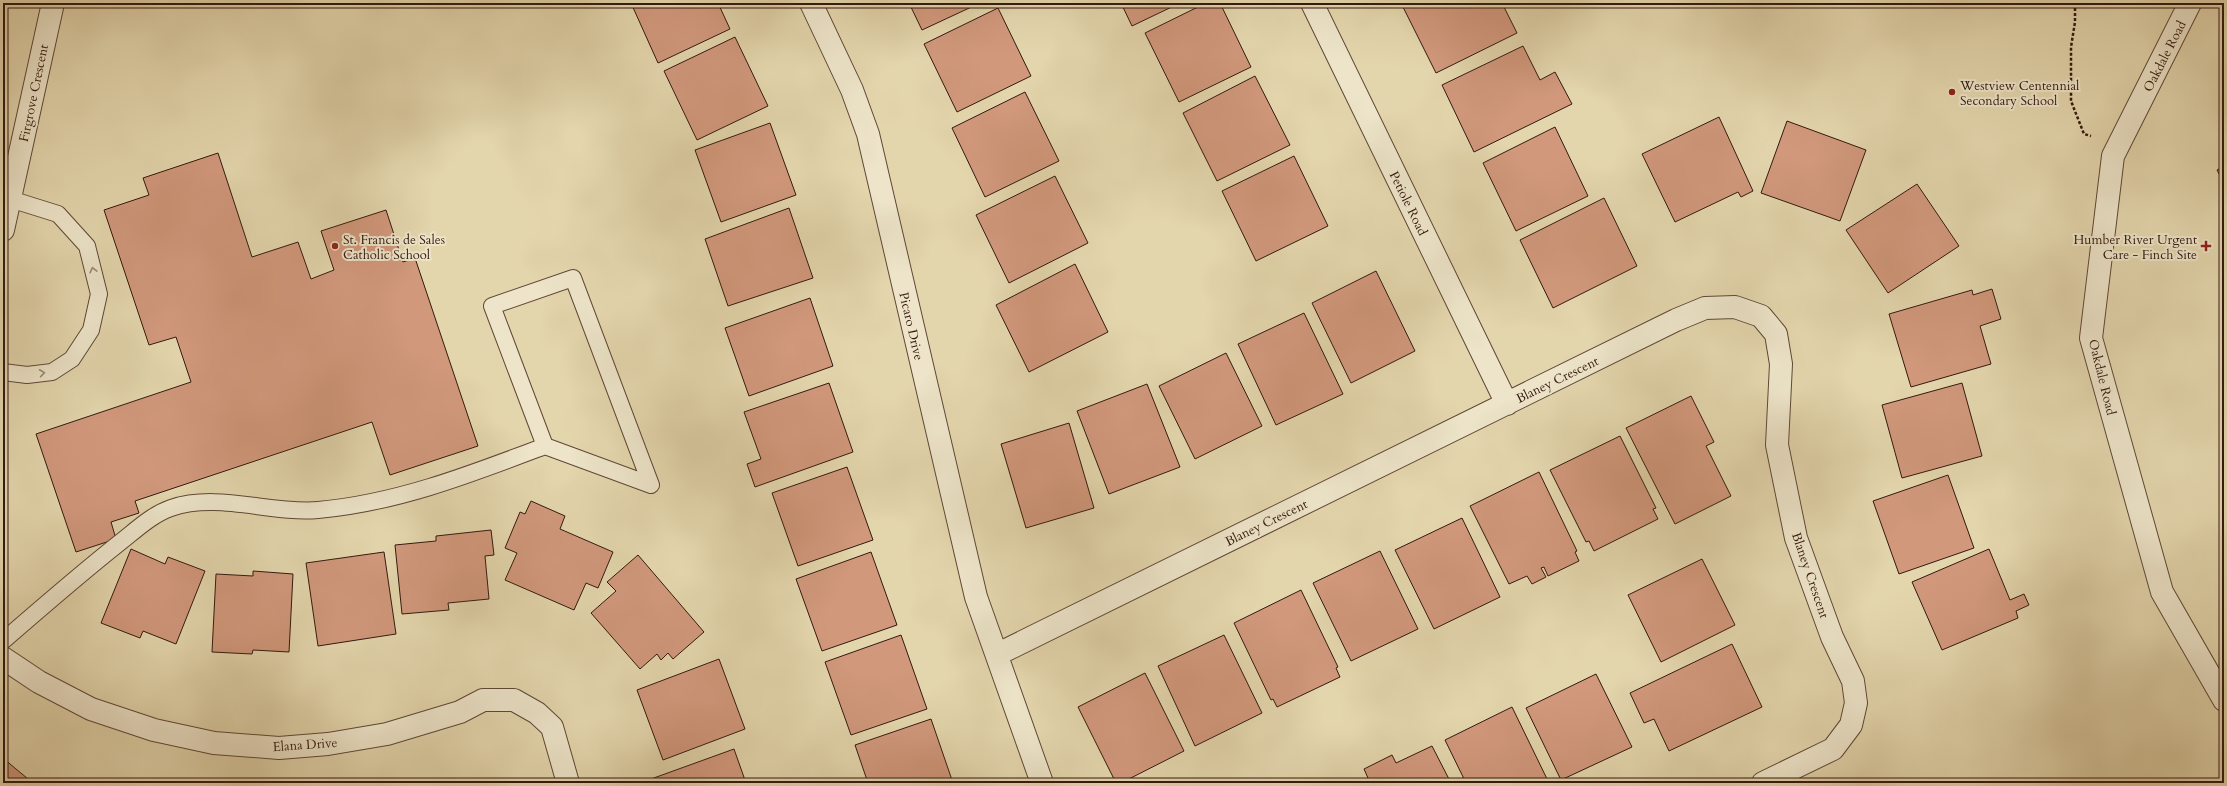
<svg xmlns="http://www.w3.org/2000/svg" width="2227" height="786" font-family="Cardo,serif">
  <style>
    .building { fill: #d1987c; stroke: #33190e }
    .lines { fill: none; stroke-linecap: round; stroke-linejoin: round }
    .service-casing { stroke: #5f4836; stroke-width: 18 }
    .minor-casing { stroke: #5f4836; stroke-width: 24 }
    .tertiary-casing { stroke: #5f4836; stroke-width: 24 }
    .path { stroke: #33190e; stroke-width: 2.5; stroke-dasharray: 3 2; stroke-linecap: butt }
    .service { stroke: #ede4c9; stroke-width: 16 }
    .minor { stroke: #ede4c9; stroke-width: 22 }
    .tertiary { stroke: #ede4c9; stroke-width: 22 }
    .oneway { stroke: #998975 }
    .poi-dot { fill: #8f2418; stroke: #ede4c9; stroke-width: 1.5 }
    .labels { text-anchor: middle; stroke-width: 4; stroke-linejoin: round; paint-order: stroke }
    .street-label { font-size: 13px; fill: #33190e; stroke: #ede4c9 }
    .poi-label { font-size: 13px; fill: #33190e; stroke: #ede4c9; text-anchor: start }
  </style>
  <rect width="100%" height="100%" fill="#e3d5ac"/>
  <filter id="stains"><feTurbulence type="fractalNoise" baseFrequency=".005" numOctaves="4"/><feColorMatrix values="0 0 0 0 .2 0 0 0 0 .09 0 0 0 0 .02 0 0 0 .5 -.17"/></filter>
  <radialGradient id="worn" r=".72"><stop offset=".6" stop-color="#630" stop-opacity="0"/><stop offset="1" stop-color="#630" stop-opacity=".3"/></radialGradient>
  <!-- building -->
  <path class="building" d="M631 3H718L730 29 658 63Z
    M909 3H980L922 30Z
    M1121 3H1180L1132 26Z
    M1206 3H1220L1251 67 1179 102 1145 33Z
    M1411 3H1502L1517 33 1436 73 1403 7Z
    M998 8 1031 76 957 112 924 44Z
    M735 37 768 106 697 140 664 71Z
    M1523 46 1540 80 1555 72 1572 104 1474 152 1442 85Z
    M1255 76 1290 145 1217 181 1183 113Z
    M1025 92 1059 161 985 197 952 128Z
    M1719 117 1753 191 1741 197 1738 192 1675 222 1642 154Z
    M1787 121 1866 150 1840 221 1761 193Z
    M770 123 796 195 721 222 695 150Z
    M1555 127 1588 196 1516 231 1483 163Z
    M218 153 252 257 298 242 311 279 334 270 321 231 386 210 403 262 415 258 478 446 390 475 372 422 135 501 139 513 111 522 116 539 76 552 36 434 191 382 176 337 149 345 104 210 149 195 143 178Z
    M1294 156 1328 226 1256 261 1222 191Z
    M2224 166V183L2217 170Z
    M1055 176 1088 243 1009 283 976 215Z
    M1917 184 1959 246 1888 293 1846 230Z
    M1604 198 1637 266 1553 308 1520 240Z
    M789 208 813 278 728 306 705 239Z
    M1075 264 1108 332 1029 372 996 305Z
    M1376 271 1415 351 1351 383 1312 303Z
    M1992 289 2001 319 1980 326 1991 364 1911 387 1889 314 1972 290 1973 295Z
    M810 298 833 366 749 396 725 328Z
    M1304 313 1343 394 1276 425 1238 344Z
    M1226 353 1262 426 1195 459 1159 386Z
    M829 383 853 452 755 487 747 464 761 459 744 412Z
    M1962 383 1982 456 1902 478 1882 405Z
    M1147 384 1180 467 1109 494 1077 411Z
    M1691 396 1714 442 1706 446 1731 496 1675 524 1626 428Z
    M1069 423 1094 508 1026 528 1001 444Z
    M1620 436 1656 508 1653 509 1658 519 1594 551 1589 541 1586 542 1550 470Z
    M847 467 873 540 798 566 772 493Z
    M1539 472 1577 551 1575 552 1579 561 1548 576 1544 567 1541 568 1546 577 1532 584 1527 576 1509 584 1470 506Z
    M1948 475 1974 548 1899 574 1873 501Z
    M531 501 565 516 560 529 613 552 598 588 586 583 574 610 505 580 517 553 505 548 520 512 525 514Z
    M1462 518 1500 597 1434 629 1395 550Z
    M491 530 494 555 485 556 489 599 448 603 449 610 402 614 395 545 436 541V536Z
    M131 549 165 564 168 557 205 571 176 644 143 631 140 638 101 623Z
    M1989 549 2010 600 2024 594 2029 605 2016 611 2018 618 1942 650 1912 582Z
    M1380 551 1418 629 1351 661 1313 583Z
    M384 552 396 634 318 646 306 563Z
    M871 552 897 625 822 651 796 579Z
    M638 555 704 632 673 659 668 653 661 660 657 654 640 669 591 613 616 591 607 582Z
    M1702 559 1735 625 1661 662 1628 595Z
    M253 571 293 574 289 652 253 650 252 654 212 652 216 574 253 576Z
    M1301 590 1338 667 1336 668 1340 677 1277 707 1273 699 1271 700 1234 623Z
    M901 635 927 709 851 735 825 662Z
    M1224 635 1262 713 1195 746 1158 666Z
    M1732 644 1762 707 1669 751 1654 719 1644 723 1630 693Z
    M719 659 745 729 663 760 637 690Z
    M1145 673 1184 751 1121 783H1116L1078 707Z
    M1596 674 1632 747 1561 780 1526 708Z
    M1512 707 1549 783H1466L1445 740Z
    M931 719 953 783H868L855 745Z
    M1432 746 1451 783H1367L1365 779 1368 778 1364 769 1392 755 1396 763Z
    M734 749 746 783H653L651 779Z
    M3 758 16 769 33 783H3Z
    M57 778 65 783H54Z"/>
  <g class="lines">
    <defs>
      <path id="service" d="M3 372 27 375 52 372 72 359 91 330 99 294 87 246 58 214 10 199
        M3 641C41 608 79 575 118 544 135 531 151 515 171 508 218 492 270 514 318 510 397 503 471 474 545 446L651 485 573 278 492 306 545 446"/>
      <path id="minor" d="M811 3 852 90 868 134 976 597 1042 783
        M1312 3 1507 404
        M3 230 53 3
        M998 654 1676 320 1705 308 1735 307 1761 316 1776 334 1781 364 1777 445 1796 538 1832 637 1853 681 1856 703 1851 725 1833 749 1763 783"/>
      <path id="tertiary" d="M2190 3 2113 156 2091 338 2162 592 2224 700
        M3 658 39 682 91 709 154 730 214 743 279 748 328 744 387 734 460 712 483 700H514L537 713 552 727 568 783"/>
    </defs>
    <!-- service casing -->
    <use href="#service" class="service-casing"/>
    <!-- minor casing -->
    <use href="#minor" class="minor-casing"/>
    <!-- tertiary casing -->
    <use href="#tertiary" class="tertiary-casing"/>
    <!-- path -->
    <path class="path" d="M2075 3V22L2071 47V101L2084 134 2091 136"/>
    <!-- service -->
    <use href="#service" class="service"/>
    <!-- minor -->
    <use href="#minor" class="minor"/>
    <!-- tertiary -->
    <use href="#tertiary" class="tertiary"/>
  </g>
  <!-- one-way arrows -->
  <defs><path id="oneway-chevron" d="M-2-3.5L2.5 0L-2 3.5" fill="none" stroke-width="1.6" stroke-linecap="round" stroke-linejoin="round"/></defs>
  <g class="oneway">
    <use href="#oneway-chevron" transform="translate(93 270) rotate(-104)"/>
    <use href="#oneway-chevron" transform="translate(42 373) rotate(-8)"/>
  </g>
  <!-- markers -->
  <g class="poi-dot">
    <circle cx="1952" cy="92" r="4"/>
    <circle cx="335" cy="246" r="4"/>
    <path d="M2204 240h4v4h4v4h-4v4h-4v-4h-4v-4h4z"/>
  </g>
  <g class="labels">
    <!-- street labels -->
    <g class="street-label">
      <text transform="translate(2164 56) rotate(-63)" y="5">Oakdale Road</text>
      <text transform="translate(33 93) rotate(-78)" y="5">Firgrove Crescent</text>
      <text transform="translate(1409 203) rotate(64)" y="5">Petiole Road</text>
      <text transform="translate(912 326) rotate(77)" y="5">Picaro Drive</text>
      <text transform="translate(2103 377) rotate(76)" y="5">Oakdale Road</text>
      <text transform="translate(1557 379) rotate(-26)" y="5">Blaney Crescent</text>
      <text transform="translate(1266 522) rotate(-26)" y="5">Blaney Crescent</text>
      <text transform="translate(1811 575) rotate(71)" y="5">Blaney Crescent</text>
      <text transform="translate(305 744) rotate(-4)" y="5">Elana Drive</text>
    </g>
    <!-- poi labels -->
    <g class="poi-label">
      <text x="1960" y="90">Westview Centennial<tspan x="1960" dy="15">Secondary School</tspan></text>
      <text x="343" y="244">St. Francis de Sales<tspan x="343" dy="15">Catholic School</tspan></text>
      <text x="2197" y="244" text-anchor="end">Humber River Urgent<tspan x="2197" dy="15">Care - Finch Site</tspan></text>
    </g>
  </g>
  <!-- margin -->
  <rect width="2227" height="786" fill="none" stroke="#e3d5ac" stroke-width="16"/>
  <rect x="4" y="4" width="2219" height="778" fill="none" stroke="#33190e" stroke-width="2"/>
  <rect x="8" y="8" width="2211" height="770" fill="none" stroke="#33190e"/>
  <rect width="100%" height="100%" filter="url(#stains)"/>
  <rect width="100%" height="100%" fill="url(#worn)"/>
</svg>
